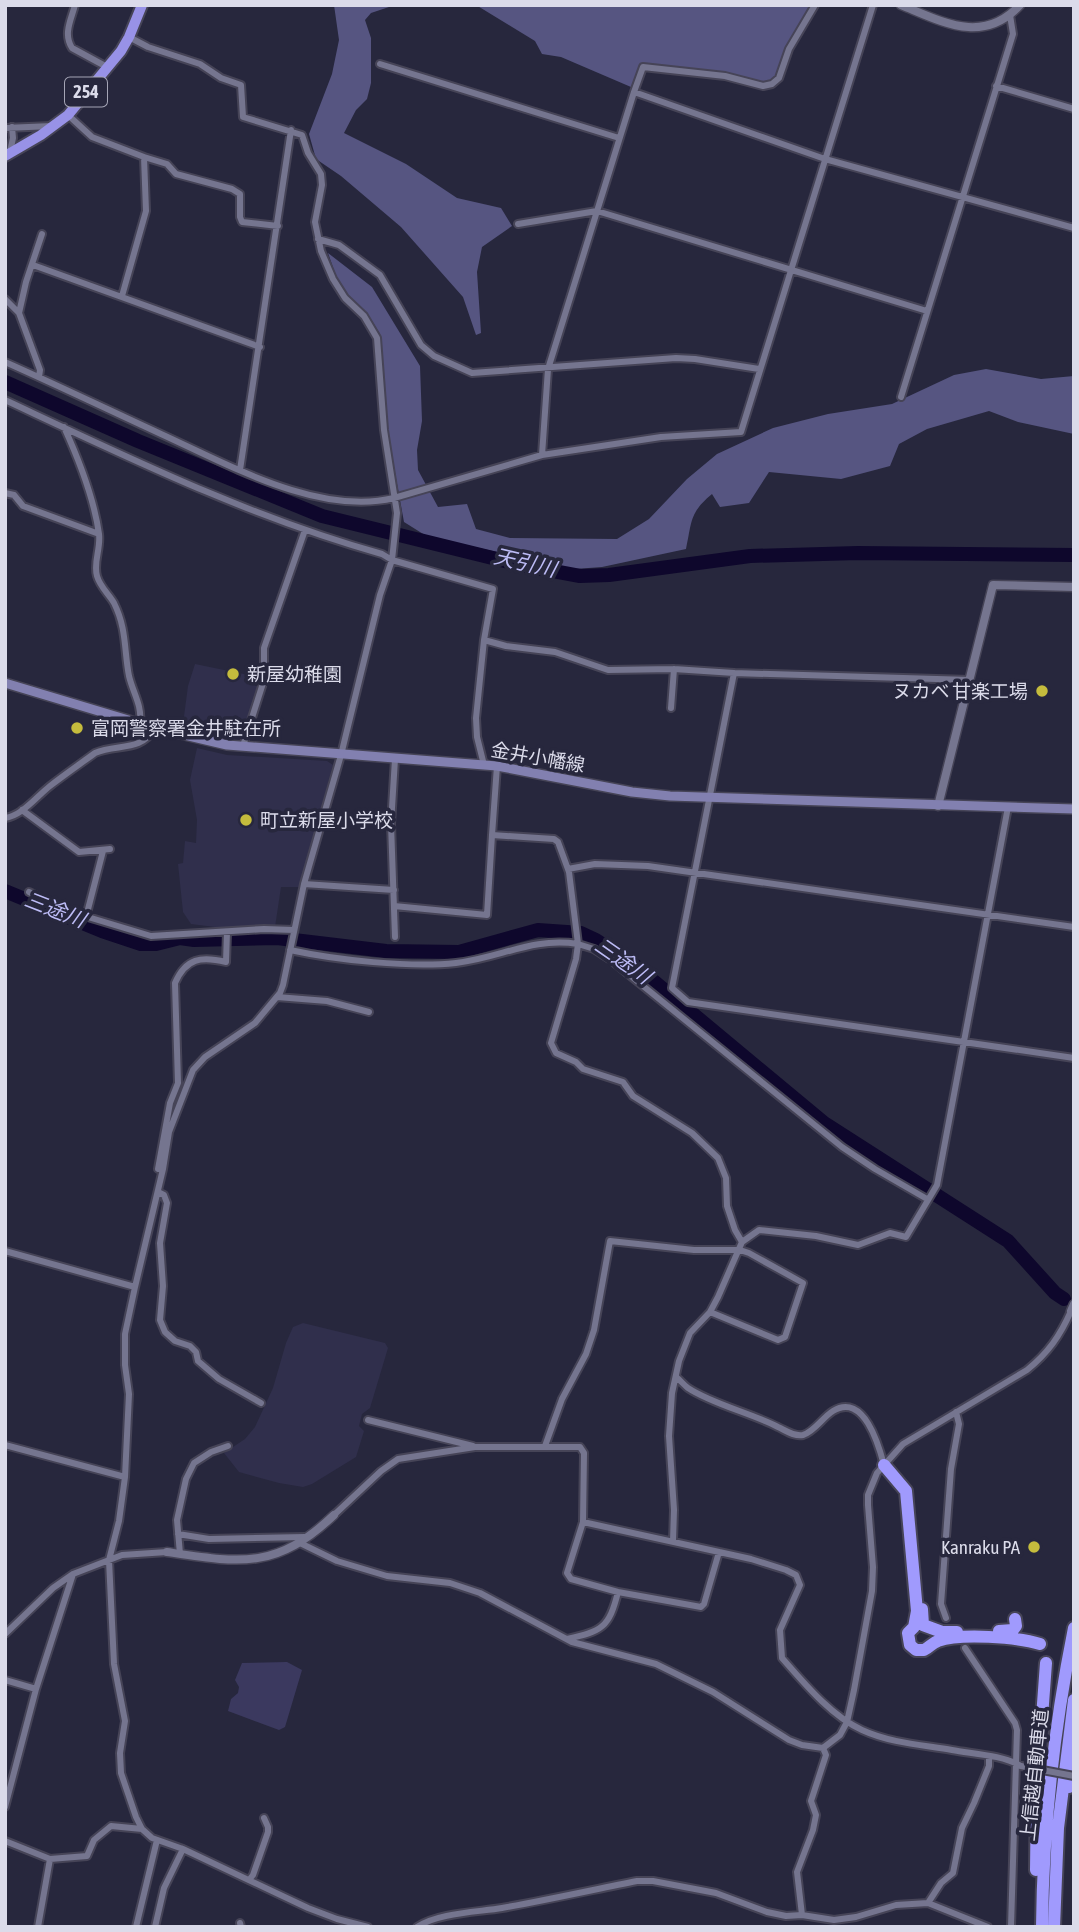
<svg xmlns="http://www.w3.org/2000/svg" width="1079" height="1932" font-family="'Asap Condensed','Noto Sans JP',sans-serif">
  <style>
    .built { fill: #302f4c }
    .green { fill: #3b395f }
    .forest { fill: #565581 }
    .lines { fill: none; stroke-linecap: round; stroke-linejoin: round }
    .river { stroke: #0e072c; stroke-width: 14 }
    .minor-casing { stroke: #464457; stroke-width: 10 }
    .tertiary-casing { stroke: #464457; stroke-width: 11 }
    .secondary-casing { stroke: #464457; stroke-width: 12 }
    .trunk-casing { stroke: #464457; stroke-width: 14 }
    .motorway-casing { stroke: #464457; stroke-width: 16 }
    .minor { stroke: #75758f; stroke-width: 6 }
    .tertiary { stroke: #75758f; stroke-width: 8 }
    .secondary { stroke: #8280b0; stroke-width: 9 }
    .trunk { stroke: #9892e7; stroke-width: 10 }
    .motorway { stroke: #a09afd; stroke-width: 12 }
    .minor-bridge-casing { stroke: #464457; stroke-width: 10; stroke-linecap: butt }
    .minor-bridge { stroke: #75758f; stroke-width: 6 }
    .poi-dot { fill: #c5bc3d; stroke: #27273d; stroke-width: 2.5 }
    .labels { text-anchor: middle; stroke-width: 7; stroke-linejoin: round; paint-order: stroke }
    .shield { fill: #27273d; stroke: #a5a5b6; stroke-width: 2 }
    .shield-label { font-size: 18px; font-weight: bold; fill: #dbdbea }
    .poi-label { font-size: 19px; fill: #dbdbea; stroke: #27273d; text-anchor: start }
    .street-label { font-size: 19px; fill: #dbdbea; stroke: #27273d }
    .water-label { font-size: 21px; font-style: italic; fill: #bdbcf6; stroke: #27273d }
  </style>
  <rect width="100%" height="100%" fill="#27273d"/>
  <!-- built -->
  <path class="built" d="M195 664 263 678 243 734 183 724 188 686Z
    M197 748 227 755 327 761 333 765 299 887H281L275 927 262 925 223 928 191 924 183 912 178 864 183 863 185 841 196 843 197 820 190 780Z
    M303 1323 385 1343 388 1348 370 1408 362 1414 359 1426 364 1431 356 1457 312 1484 303 1487 279 1483 239 1472 224 1453 245 1439 255 1427 273 1388 286 1343 293 1327Z"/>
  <!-- green -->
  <path class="green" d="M287 1662 302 1670 285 1727 279 1730 228 1711 231 1699 238 1693 239 1687 235 1680 242 1663Z"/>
  <!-- forest -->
  <path class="forest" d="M334 5H395L371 13 365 20 371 38V83L367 99 356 110 344 133 406 164 457 198 501 208 512 226 482 247 477 272 481 333 476 335 463 297 401 227 341 176 316 159 309 134 332 74 339 40Z
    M476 5H811L786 48 775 77 768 83 724 73 642 63 631 87 561 57 542 54 535 41Z
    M328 253 372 287 420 366 422 421 417 450 418 470 438 507 467 504 476 529 510 538 617 539 649 519 687 479 717 454 773 428 828 414 892 404 954 375 986 369 1041 379 1074 376V434L1018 422 989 411 927 429 899 444 890 466 841 479 769 472 749 503 720 507 712 494C689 513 692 522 686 549L602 567 575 569 428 537 404 522 387 429 380 334 367 313 347 295 336 276Z"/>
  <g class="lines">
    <!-- river -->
    <path class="river" d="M5 382 138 441 322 516 521 565 580 576 609 575 750 556 858 553 1074 555
      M5 891 102 931 141 944H156L180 938 194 940 277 938 386 951 459 952 538 930 581 933 596 940 633 964 824 1123 1008 1241 1055 1293 1064 1299"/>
    <defs>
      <path id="minor" d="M75 5C71 20 63 34 72 48L107 67
        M129 37 148 47 200 64 221 78 241 85 243 117 302 135 308 153 321 174 322 185 315 222 321 251 333 279 345 298 364 316 377 338 384 430 397 513 392 560 380 595 341 755 304 884 283 985 280 993 255 1023 205 1057 193 1070 169 1132 163 1169 135 1287 125 1334V1365L129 1394 125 1477 119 1521 109 1560 114 1664 125 1721 120 1753 121 1773 136 1817 142 1829 152 1838 183 1849 308 1908 337 1919 368 1927
        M380 64 619 138
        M996 86 1074 109
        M634 92 643 67 725 76 763 86 772 84 779 78 789 49 815 5
        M68 115 92 137 144 157
        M5 128 52 126
        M10 152 13 138 12 127
        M518 224 597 211 927 311
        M318 239 339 245 380 275 421 345 434 356 472 373 676 358 695 359 759 369
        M33 265 260 347
        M122 296 146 211 144 157 167 164 176 174 232 189 240 194V217L242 222 278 226
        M5 299 19 313
        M5 362C57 385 109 410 161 434 229 465 319 516 394 498L542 455 661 437 741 432 873 5
        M39 377 40 370 19 313 26 282 42 234
        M901 397 1013 34 1010 15
        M5 400C129 458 250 517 382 554L392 560 493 589 484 640 476 718 477 737 484 765
        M64 427C79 460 94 498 99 534 101 549 93 562 97 576 100 587 109 594 114 603 127 629 124 651 129 676 133 693 142 705 140 722
        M542 455 548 369 634 92 825 159 1074 228
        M240 470 291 130
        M5 493 14 495 23 506 99 534
        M484 640 506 646 555 652 608 670 674 669 734 673 970 680
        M734 673 672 988 688 1002 1074 1058
        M671 708 674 669
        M243 746 264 680V648L305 530
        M22 810 79 852 110 849
        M5 818C23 815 36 797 50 786 64 775 80 764 95 753 117 743 140 753 155 728
        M568 869 595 864 648 866 1074 927
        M304 884 394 890
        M29 892 68 911 151 936 264 929 294 930
        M394 906 487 915 492 835
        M86 917 103 851
        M395 937 391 824 395 759
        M290 950C336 960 410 968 456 963 501 958 531 937 578 944L569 872 558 842 554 839 492 835 497 766
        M277 997 327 1001 369 1012
        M158 1169 170 1103 178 1083 175 983C186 958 201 956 226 962L227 932
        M158 1192 164 1195 167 1203 160 1243 163 1286 160 1320 165 1332 175 1341 190 1346 196 1352 198 1361 219 1379 261 1403
        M742 1242 735 1230 727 1206 726 1178 718 1158 692 1133 633 1096 623 1082 583 1069 576 1062 556 1053 551 1043 576 959 578 944 594 949 611 960 842 1147 875 1169 927 1199
        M5 1251 135 1287
        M676 1377C680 1380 684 1385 688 1388 712 1404 751 1413 778 1427 785 1430 794 1437 803 1435 814 1432 823 1417 833 1411 864 1392 879 1446 884 1465
        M368 1420 473 1446
        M5 1445 125 1477
        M545 1446 562 1399 586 1354 594 1330 610 1241 694 1250H740L749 1253 803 1283 785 1337 778 1340 710 1312
        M334 1515 381 1471 398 1459 475 1447H580L584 1453 583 1522 751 1559 786 1570 796 1575 800 1585 780 1630 782 1658C804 1683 831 1716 862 1730 890 1743 923 1745 952 1750 974 1754 1002 1755 1021 1766
        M583 1522 567 1573 571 1579 618 1592 701 1607 704 1604 719 1552
        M178 1534 209 1539 305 1537
        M673 1541 674 1510 669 1436 672 1393 679 1361 690 1333 710 1312 718 1297 742 1242 759 1230 816 1236 858 1245 890 1233 906 1237 937 1185 1008 807
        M300 1543 337 1561 387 1576 450 1583 480 1593 572 1642 656 1664 713 1692 789 1740 802 1745 823 1748 840 1735 847 1722 854 1690 872 1591 873 1567 868 1505V1495L877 1473 903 1444 1027 1370C1048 1353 1060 1336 1071 1311L1074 1312
        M180 1554 177 1520 186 1479 194 1463 211 1452 228 1446
        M946 1618 941 1604 951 1469 959 1424 956 1412
        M5 1634 53 1588 73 1574 122 1555 167 1552
        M567 1639C602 1631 609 1628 618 1592
        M965 1648 1015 1723 1017 1730 1011 1927
        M5 1680 36 1689
        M5 1807 36 1689 73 1574
        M5 1841 50 1859 87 1856 94 1840 111 1826 142 1829
        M249 1880 253 1875 268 1832V1827L264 1818
        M928 1903 941 1883 953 1873 962 1828 974 1803 989 1766V1757
        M802 1915 797 1872 813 1830 816 1815 811 1801 826 1755 823 1748
        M240 1923 241 1927
        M38 1927 50 1859
        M136 1927 157 1840
        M155 1927 164 1888 183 1849
        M417 1927C437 1913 478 1912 502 1908 547 1900 592 1890 637 1881H653L716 1893 767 1912 786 1916 802 1915 834 1920 856 1917 896 1905 928 1903 988 1927"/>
      <path id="tertiary" d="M901 5C943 22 983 45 1020 5
        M938 806 993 585 1074 587
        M1071 1311 1074 1304
        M167 1552C241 1563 276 1570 334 1515"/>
      <path id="secondary" d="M5 683 155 728 227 745 497 766 632 792 670 796 1074 809"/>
      <path id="trunk" d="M5 156 41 135 68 115 121 51 129 37 142 5"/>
      <path id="motorway" d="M884 1465 906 1491 917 1611 914 1627 908 1633 910 1645 916 1650H924C930 1647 932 1643 938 1641 959 1633 1018 1637 1040 1644
        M922 1609 923 1625 942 1632H957
        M999 1631 1013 1630 1016 1626 1015 1619
        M1069 1787 1074 1764
        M1036 1870 1037 1785 1046 1663
        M1042 1927C1043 1826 1054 1727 1074 1628
        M1054 1927 1058 1828 1074 1700"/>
    </defs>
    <!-- minor casing -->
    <use href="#minor" class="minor-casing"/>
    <!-- tertiary casing -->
    <use href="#tertiary" class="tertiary-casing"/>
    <!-- secondary casing -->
    <use href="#secondary" class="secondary-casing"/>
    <!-- trunk casing -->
    <use href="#trunk" class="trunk-casing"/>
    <!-- motorway casing -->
    <use href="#motorway" class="motorway-casing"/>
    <!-- minor -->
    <use href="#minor" class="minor"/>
    <!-- tertiary -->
    <use href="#tertiary" class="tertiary"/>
    <!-- secondary -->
    <use href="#secondary" class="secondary"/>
    <!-- trunk -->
    <use href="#trunk" class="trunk"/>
    <!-- motorway -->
    <use href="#motorway" class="motorway"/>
    <defs>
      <path id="minor-bridge" d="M1021 1766 1074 1776"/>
    </defs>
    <!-- minor-bridge casing -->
    <use href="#minor-bridge" class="minor-bridge-casing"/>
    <!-- minor-bridge -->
    <use href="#minor-bridge" class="minor-bridge"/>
  </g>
  <!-- markers -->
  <g class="poi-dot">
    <circle cx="233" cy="674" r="7"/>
    <circle cx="1042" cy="691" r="7"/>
    <circle cx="77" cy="728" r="7"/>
    <circle cx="246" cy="820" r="7"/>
    <circle cx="1034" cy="1547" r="7"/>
  </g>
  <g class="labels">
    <!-- shield labels -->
    <rect class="shield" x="65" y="77.5" width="42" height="29" rx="5"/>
    <g class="shield-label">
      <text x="86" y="98">254</text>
    </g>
    <!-- poi labels -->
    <g class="poi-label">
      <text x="247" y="681">新屋幼稚園</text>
      <text x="1028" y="698" text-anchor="end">ヌカベ 甘楽工場</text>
      <text x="91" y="735">富岡警察署金井駐在所</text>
      <text x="260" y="827">町立新屋小学校</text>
      <text x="1020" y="1554" text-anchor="end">Kanraku PA</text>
    </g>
    <!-- street labels -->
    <g class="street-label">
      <text transform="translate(538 757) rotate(10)" y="7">金井小幡線</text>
      <text transform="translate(1034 1775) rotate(-84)" y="7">上信越自動車道</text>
    </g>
    <!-- water labels -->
    <g class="water-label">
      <text transform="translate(525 563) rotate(13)" y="7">天引川</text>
      <text transform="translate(55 910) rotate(21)" y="7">三途川</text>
      <text transform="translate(623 961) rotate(35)" y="7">三途川</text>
    </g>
  </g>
  <!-- border -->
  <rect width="1079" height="1932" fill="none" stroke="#dbdbea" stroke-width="14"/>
</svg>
